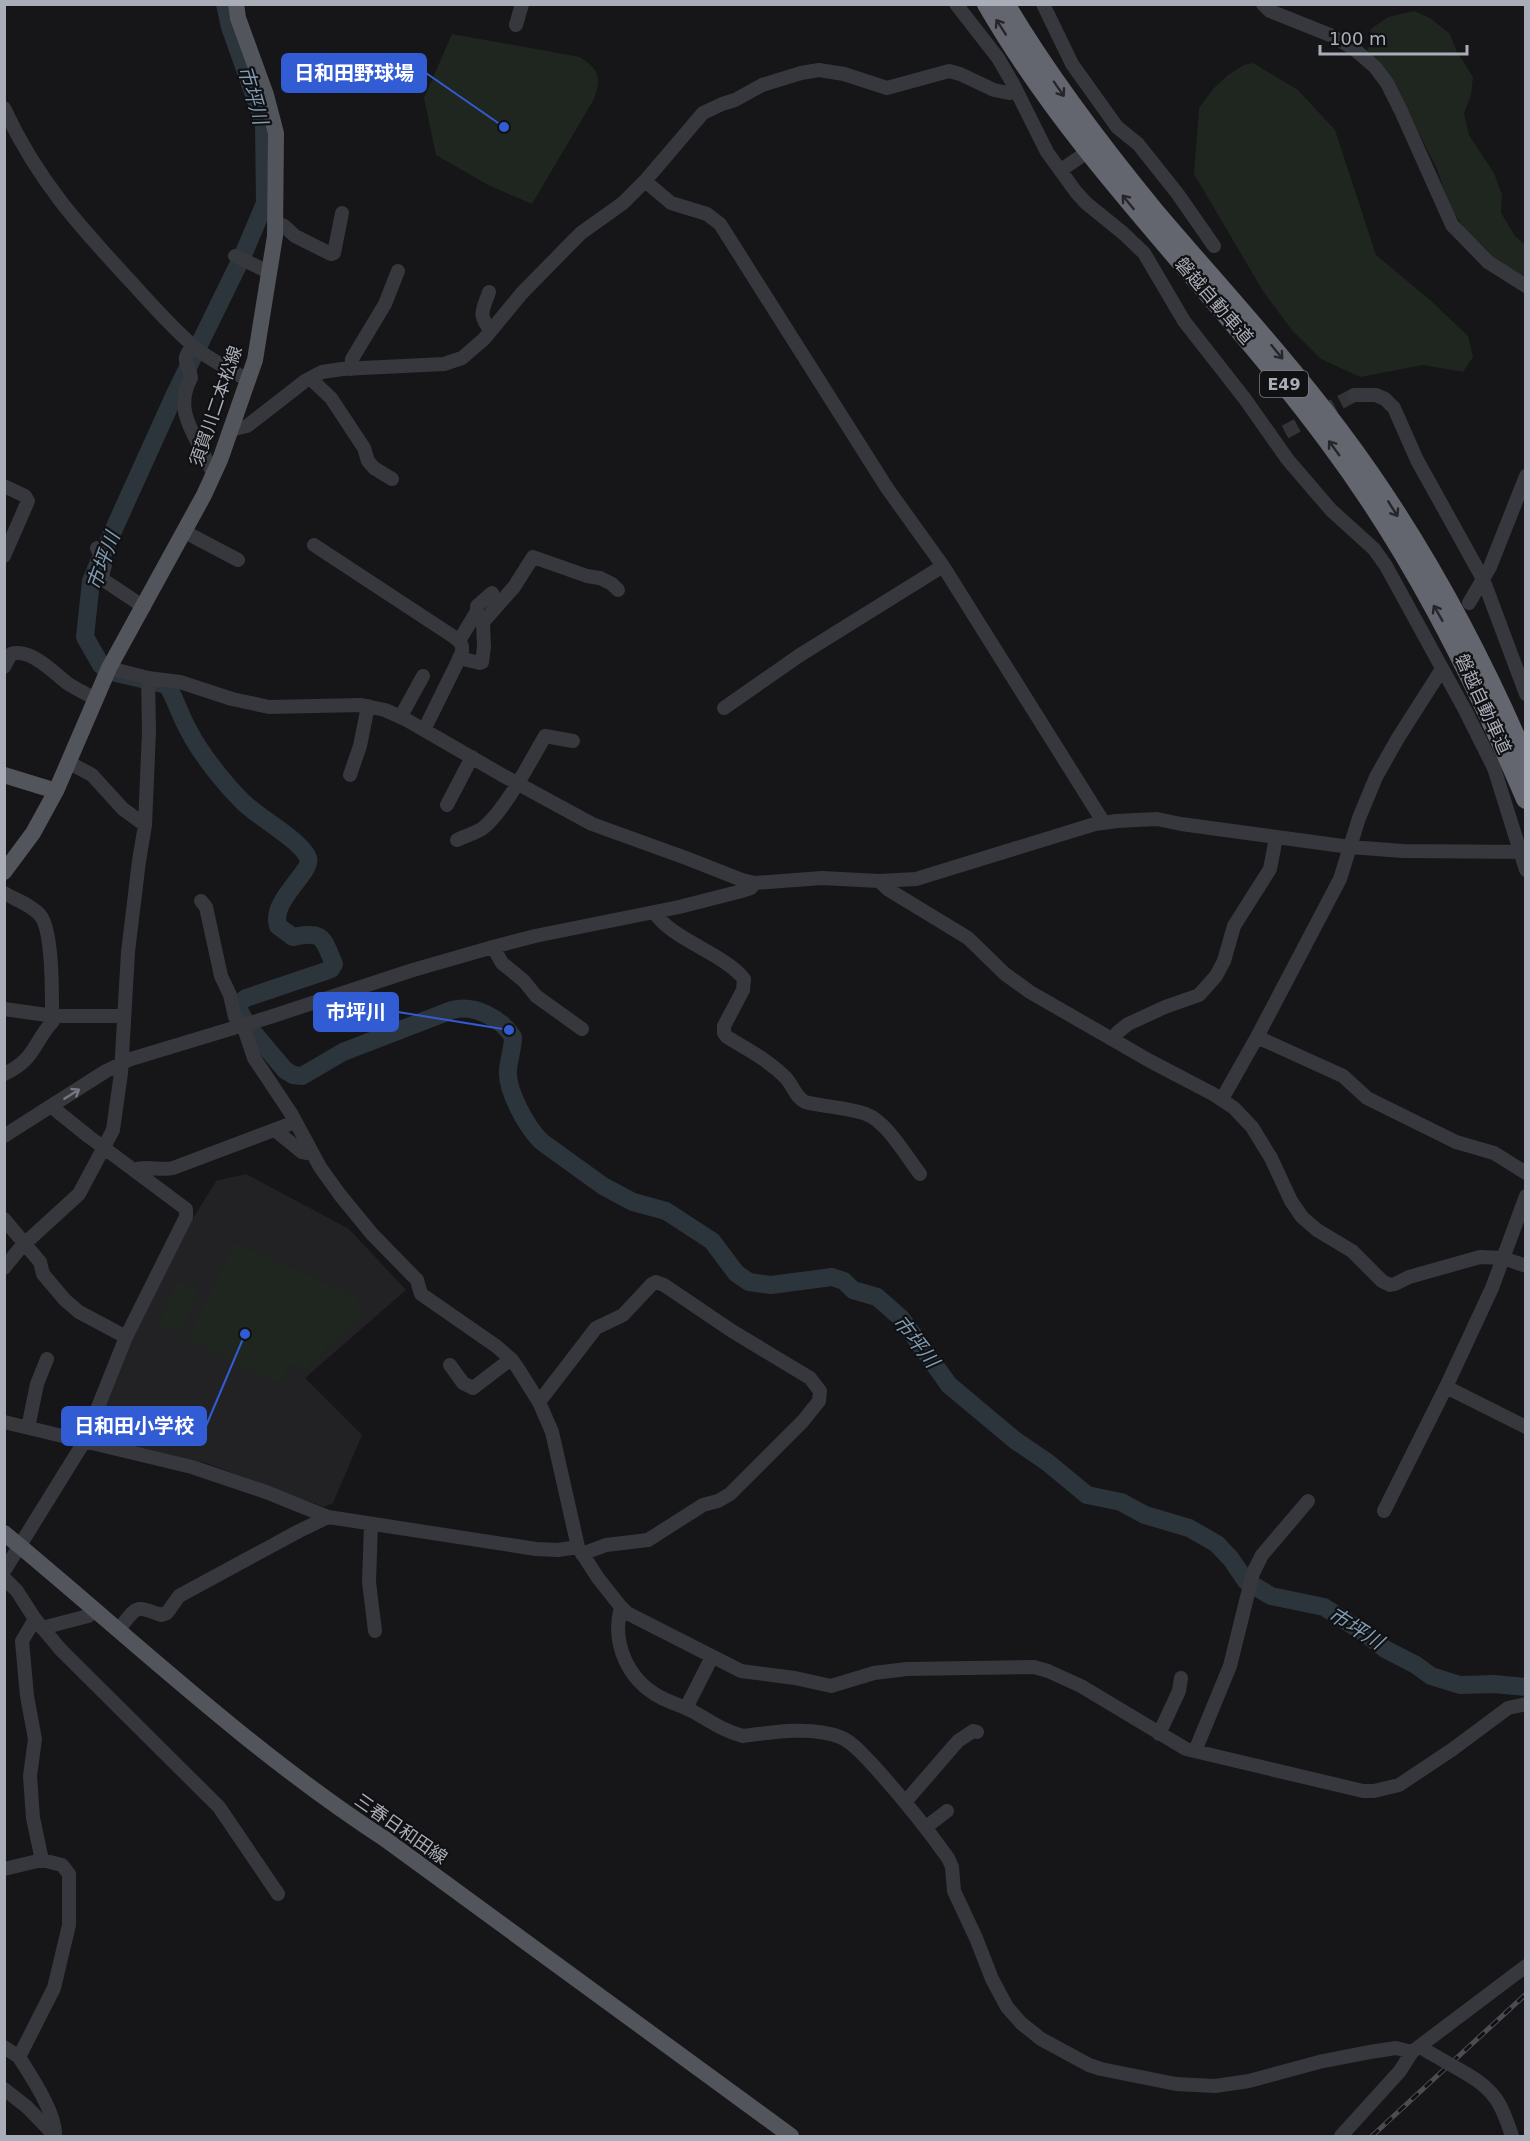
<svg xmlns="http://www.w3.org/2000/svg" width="1530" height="2141" font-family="'DejaVu Sans','Noto Sans JP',sans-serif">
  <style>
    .built { fill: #222225 }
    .green { fill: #1e261f }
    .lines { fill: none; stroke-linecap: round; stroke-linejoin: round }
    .river { stroke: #2c353c; stroke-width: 18 }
    .minor-tunnel { stroke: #333438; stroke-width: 14; stroke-dasharray: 14 7; stroke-linecap: butt }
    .minor { stroke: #37383d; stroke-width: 14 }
    .major { stroke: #53555c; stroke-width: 16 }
    .highway { stroke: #63666e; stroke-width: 20 }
    .rail-casing { stroke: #4a4c52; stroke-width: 5 }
    .rail { stroke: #111113; stroke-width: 3; stroke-dasharray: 9; stroke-linecap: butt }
    .minor-bridge { stroke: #37383d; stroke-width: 14 }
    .oneway { stroke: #26262a }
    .oneway2 { stroke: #757881 }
    .labels { text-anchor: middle; stroke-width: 4.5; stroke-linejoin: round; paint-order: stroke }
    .shield { fill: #111113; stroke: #7b7e86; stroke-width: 1.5 }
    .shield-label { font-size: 16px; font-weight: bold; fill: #a8adb8 }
    .street-label { font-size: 18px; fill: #a8adb8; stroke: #111113 }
    .water-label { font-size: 20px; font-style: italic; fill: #7f9bb3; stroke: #111113 }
    .leader { fill: none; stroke: #325cd3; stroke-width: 2 }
    .callout-dot { fill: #325cd3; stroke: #111113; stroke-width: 2 }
    .callout { fill: #325cd3; stroke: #325cd3; stroke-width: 2 }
    .callout-label { font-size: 20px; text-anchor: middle; font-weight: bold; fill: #fff }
  </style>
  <rect width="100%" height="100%" fill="#161618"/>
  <!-- built -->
  <path class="built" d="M246 1174 349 1229 406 1290 305 1378 362 1435 333 1503 324 1507 206 1463 92 1439 106 1391 192 1220 216 1181Z"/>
  <!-- green -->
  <path class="green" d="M1414 11 1430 18 1450 34 1456 50 1473 77 1471 95 1464 113 1469 135 1494 173 1502 195 1501 213 1515 236 1525 245V280L1492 258 1468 234 1450 207 1437 169 1396 88 1367 52 1371 29 1388 17Z
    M452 34 580 57C599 70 602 77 594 99L532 204 490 186 436 155 424 98Z
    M1253 63 1298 90 1335 130 1376 255 1430 300 1468 336 1473 357 1463 372 1423 365 1360 377 1321 359 1291 329 1263 291 1194 174 1199 108 1213 89 1228 75 1244 65Z
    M235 1242 358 1297 362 1313 303 1371 291 1365 277 1383 187 1338Z
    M177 1281 199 1290 180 1333 158 1324Z"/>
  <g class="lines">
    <!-- river -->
    <path class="river" d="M225 4 230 27 264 123 265 203 243 255 175 394 99 562 91 581 85 637 101 665 108 671 167 685C176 699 180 716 189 731 200 753 224 783 242 801 257 817 301 840 308 858 313 872 270 900 278 926L293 937C324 930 323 939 334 964L331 969 326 971 246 998 236 1005 248 1026 285 1070 293 1075 302 1076 343 1052 452 1010C474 1004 501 1018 513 1037 513 1048 509 1058 508 1070 506 1090 527 1128 542 1142L603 1186 633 1202 666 1211 712 1241 736 1273 749 1282 771 1285 832 1277 844 1281 853 1290 877 1297 901 1318 949 1385 1016 1441 1047 1462 1087 1495 1121 1502 1145 1515 1189 1528 1217 1544 1231 1559 1246 1581 1271 1596 1324 1607 1366 1634 1385 1649 1416 1665 1431 1676 1460 1685 1494 1684 1526 1687"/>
    <!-- minor-tunnel -->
    <path class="minor-tunnel" d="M1285 432 1354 395"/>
    <!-- minor -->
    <path class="minor" d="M956 4 998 58 1012 82 1047 152 1076 192 1086 203 1123 233 1144 253 1184 321 1245 399 1288 460 1331 510 1374 549 1386 566 1465 710 1494 768 1526 870
      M1043 4 1072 64 1117 127 1138 144 1177 193 1214 246
      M1263 4 1270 11 1330 35 1353 48 1375 67 1387 83 1401 111 1452 225 1488 262 1526 286
      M516 25 522 4
      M4 108C37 180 80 227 133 284 153 306 174 330 197 349 212 361 231 370 248 380
      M1061 170 1080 157
      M645 181 671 203 707 214 720 224 887 488 943 566 1104 823
      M275 222 284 226 295 236 331 254 334 253 342 213
      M235 256 269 272
      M489 292C483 310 477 315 491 330
      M193 345C179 364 189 360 191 378 173 411 195 434 208 463L211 469 215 471
      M351 369 352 359 385 304 398 271
      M312 377 315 383 331 398 364 448 368 461 374 468 392 479
      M1354 395H1376L1385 399 1394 408 1417 460 1483 579 1526 694
      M230 430 247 426 305 381 322 372 342 369 444 364 462 358 484 339 522 293 572 242 581 233 623 203 645 181 703 113 722 104 735 100 762 85 801 73 819 70 844 74 887 88 949 71 960 74 994 90 1009 93 1017 92
      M4 486 25 496 28 501 4 556
      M185 532 238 560
      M314 545 454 637C461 642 464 646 461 655L424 730
      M97 548 105 565 102 576 105 581 144 607
      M1469 603 1490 567 1526 476
      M459 641 477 611V606L492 593
      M459 658 480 663 482 662 484 647 483 622 514 587 533 557 587 576 600 578 612 584 618 590
      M4 667 11 654C31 648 53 672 67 683 76 689 86 694 96 699
      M109 668 148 678 180 682 232 699 269 707 361 705 385 710 405 719 502 775 592 824 686 858 742 880 755 883 822 878 879 881 916 879 1095 824 1117 821 1157 819 1181 824 1350 847 1403 851 1526 852
      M724 708 800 655 943 566
      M401 716 423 676
      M68 762 92 775 123 809 145 825
      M350 775 360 746 368 706
      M447 805 472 757
      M457 840C465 836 476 833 483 828 506 809 530 762 545 736L573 741
      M879 881 889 890 968 938 1005 974 1030 992 1150 1061 1213 1094 1234 1108 1252 1127 1271 1158 1291 1201 1302 1217 1317 1230 1352 1251 1382 1281 1390 1285 1395 1284 1409 1277 1480 1257 1503 1258 1526 1266
      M4 893C16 900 30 904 40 915 53 930 52 995 52 1016
      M201 901 206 907 221 976 230 995 235 1017 245 1031 254 1058 292 1115 320 1167 340 1195 372 1234 417 1280 421 1294 496 1346 511 1359 517 1367 539 1402 552 1432 578 1547 598 1578 621 1607 627 1613 741 1671 795 1678 831 1686 874 1673 907 1669 1034 1667 1048 1671 1081 1686 1186 1749 1363 1791H1374L1399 1785 1453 1749 1508 1708 1526 1704
      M654 912C672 940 722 952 744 979L743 990 724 1026V1033L727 1037C747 1049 768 1060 785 1077 793 1085 795 1097 805 1102 824 1107 847 1107 866 1114 887 1122 906 1156 920 1174
      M493 947 502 963 524 981 536 996 582 1029
      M4 1009 54 1016H123
      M1257 1037 1343 1076 1367 1098 1456 1142 1494 1153 1526 1173
      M1112 1039 1118 1032 1128 1024 1165 1007 1199 995 1216 976 1224 961 1234 926 1270 869 1276 838
      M4 1074C35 1060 33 1043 53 1021L54 1016
      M1222 1099 1257 1037 1340 879 1359 818 1376 777 1398 738 1442 669
      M275 1130 302 1152 313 1154
      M4 1136 106 1071 131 1059 270 1017 413 970 493 947 535 936 679 907 738 892 751 888 755 883
      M134 1170C146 1165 160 1171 173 1168L295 1122
      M4 1219 40 1262 43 1274 65 1300 79 1312 126 1337
      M4 1268 21 1247 79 1194 113 1130 121 1073 128 952 139 861 145 825 149 731 148 678
      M450 1365 463 1383 473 1388 511 1359
      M1446 1387 1526 1427
      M539 1402 596 1328 623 1315 652 1284 656 1282 664 1285 732 1331 810 1378 820 1391 819 1401 803 1421 730 1494 718 1501 703 1505 648 1540 606 1545 582 1554
      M4 1422 192 1467 266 1492 328 1517 536 1549 558 1550 578 1547
      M28 1428 37 1384 47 1359
      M1384 1511 1446 1387 1492 1288 1526 1196
      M371 1524 369 1582 375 1631
      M4 1571 84 1442 126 1337 186 1217V1209L88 1136 52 1107
      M4 1578 17 1591 35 1619 61 1650 219 1807 278 1894
      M621 1607C611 1643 628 1680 660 1697 671 1703 683 1706 694 1712 711 1722 724 1731 743 1736 773 1732 812 1726 840 1737 853 1742 863 1755 872 1764 901 1796 923 1823 948 1858L952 1867 954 1891 976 1938 992 1979 1007 2007 1021 2023 1041 2039 1089 2065 1101 2069 1176 2084 1215 2086 1249 2081 1323 2061 1370 2052 1396 2048 1412 2052
      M35 1619 22 1641 27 1696 35 1739 30 1776 33 1818 42 1860 62 1865 69 1874V1925L54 1988 19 2057C30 2075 57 2114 55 2136
      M42 1628 88 1616 96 1611
      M118 1630C137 1608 132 1604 161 1615L167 1613 179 1596 299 1531 328 1517
      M686 1708 712 1657
      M1159 1734 1179 1691 1181 1678
      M1195 1751 1230 1666 1253 1573 1262 1555 1308 1501
      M906 1801 958 1741 973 1731 977 1732
      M926 1827 947 1811
      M4 1869 42 1860
      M4 2047 19 2057
      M1467 2074C1496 2091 1502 2105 1512 2136
      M4 2089 27 2107 55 2136
      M1341 2136 1400 2071 1412 2052 1526 1966"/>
    <!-- major -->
    <path class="major" d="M4 775 56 791
      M4 872 33 833 56 791 109 668 204 495 220 460 255 360 275 236 276 133 266 95 238 18 236 4
      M4 1533C130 1637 248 1750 385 1839L791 2136"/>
    <!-- highway -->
    <path class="highway" d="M987 4C1081 166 1217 291 1327 439 1411 551 1471 671 1526 799
      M1005 4C1048 77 1100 145 1154 211 1216 284 1281 354 1339 431 1415 532 1476 644 1526 761"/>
    <defs>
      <path id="rail" d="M1372 2136 1526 1994"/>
    </defs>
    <!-- rail casing -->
    <use href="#rail" class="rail-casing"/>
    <!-- rail -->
    <use href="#rail" class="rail"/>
    <!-- minor-bridge -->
    <path class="minor-bridge" d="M1425 2050 1467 2074"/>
  </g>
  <!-- one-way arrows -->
  <defs><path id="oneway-shaft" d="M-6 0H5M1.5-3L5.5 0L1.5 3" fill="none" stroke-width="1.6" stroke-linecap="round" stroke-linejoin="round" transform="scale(1.5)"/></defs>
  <g class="oneway">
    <use href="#oneway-shaft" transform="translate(1001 27) rotate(-123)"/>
    <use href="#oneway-shaft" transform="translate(1059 89) rotate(55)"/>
    <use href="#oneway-shaft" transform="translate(1128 202) rotate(-129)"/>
    <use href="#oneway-shaft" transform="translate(1277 352) rotate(51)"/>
    <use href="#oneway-shaft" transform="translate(1334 448) rotate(-126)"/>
    <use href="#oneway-shaft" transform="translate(1393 509) rotate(58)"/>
    <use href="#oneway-shaft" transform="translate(1438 613) rotate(-120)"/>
  </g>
  <use class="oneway2" href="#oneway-shaft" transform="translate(72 1094) rotate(-32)"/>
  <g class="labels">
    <!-- shield labels -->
    <rect class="shield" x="1260" y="371" width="48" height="26" rx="4.5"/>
    <g class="shield-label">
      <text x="1284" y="390">E49</text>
    </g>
    <!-- street labels -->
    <g class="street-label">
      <text transform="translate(1214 301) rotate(49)" y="6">磐越自動車道</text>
      <text transform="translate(216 406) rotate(-71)" y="6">須賀川二本松線</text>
      <text transform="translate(1483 704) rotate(65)" y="6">磐越自動車道</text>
      <text transform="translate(401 1829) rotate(35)" y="6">三春日和田線</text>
    </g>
    <!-- water labels -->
    <g class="water-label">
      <text transform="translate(253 95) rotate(74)" y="7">市坪川</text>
      <text transform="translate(103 561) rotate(-70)" y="7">市坪川</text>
      <text transform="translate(916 1341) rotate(52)" y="7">市坪川</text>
      <text transform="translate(1356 1628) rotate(32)" y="7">市坪川</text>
    </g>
  </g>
  <!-- callouts -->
  <path class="leader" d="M504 127L426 73M509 1030L398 1012M245 1334L206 1426"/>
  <g class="callout-dot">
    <circle cx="504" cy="127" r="6"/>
    <circle cx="509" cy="1030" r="6"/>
    <circle cx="245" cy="1334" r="6"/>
  </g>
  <g class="callout">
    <rect x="282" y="54" width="144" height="38" rx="6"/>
    <rect x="314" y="993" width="84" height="38" rx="6"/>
    <rect x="62" y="1407" width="144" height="38" rx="6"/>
  </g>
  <g class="callout-label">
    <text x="354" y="80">日和田野球場</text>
    <text x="356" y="1019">市坪川</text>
    <text x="134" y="1433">日和田小学校</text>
  </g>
  <!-- border -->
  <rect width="1530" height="2141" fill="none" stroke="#a8adb8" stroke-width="12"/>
  <!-- scale -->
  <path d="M1320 45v9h147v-9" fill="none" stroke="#a8adb8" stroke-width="3"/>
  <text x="1329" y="45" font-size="18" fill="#a8adb8" stroke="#111113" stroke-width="4.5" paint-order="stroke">100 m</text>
</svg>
